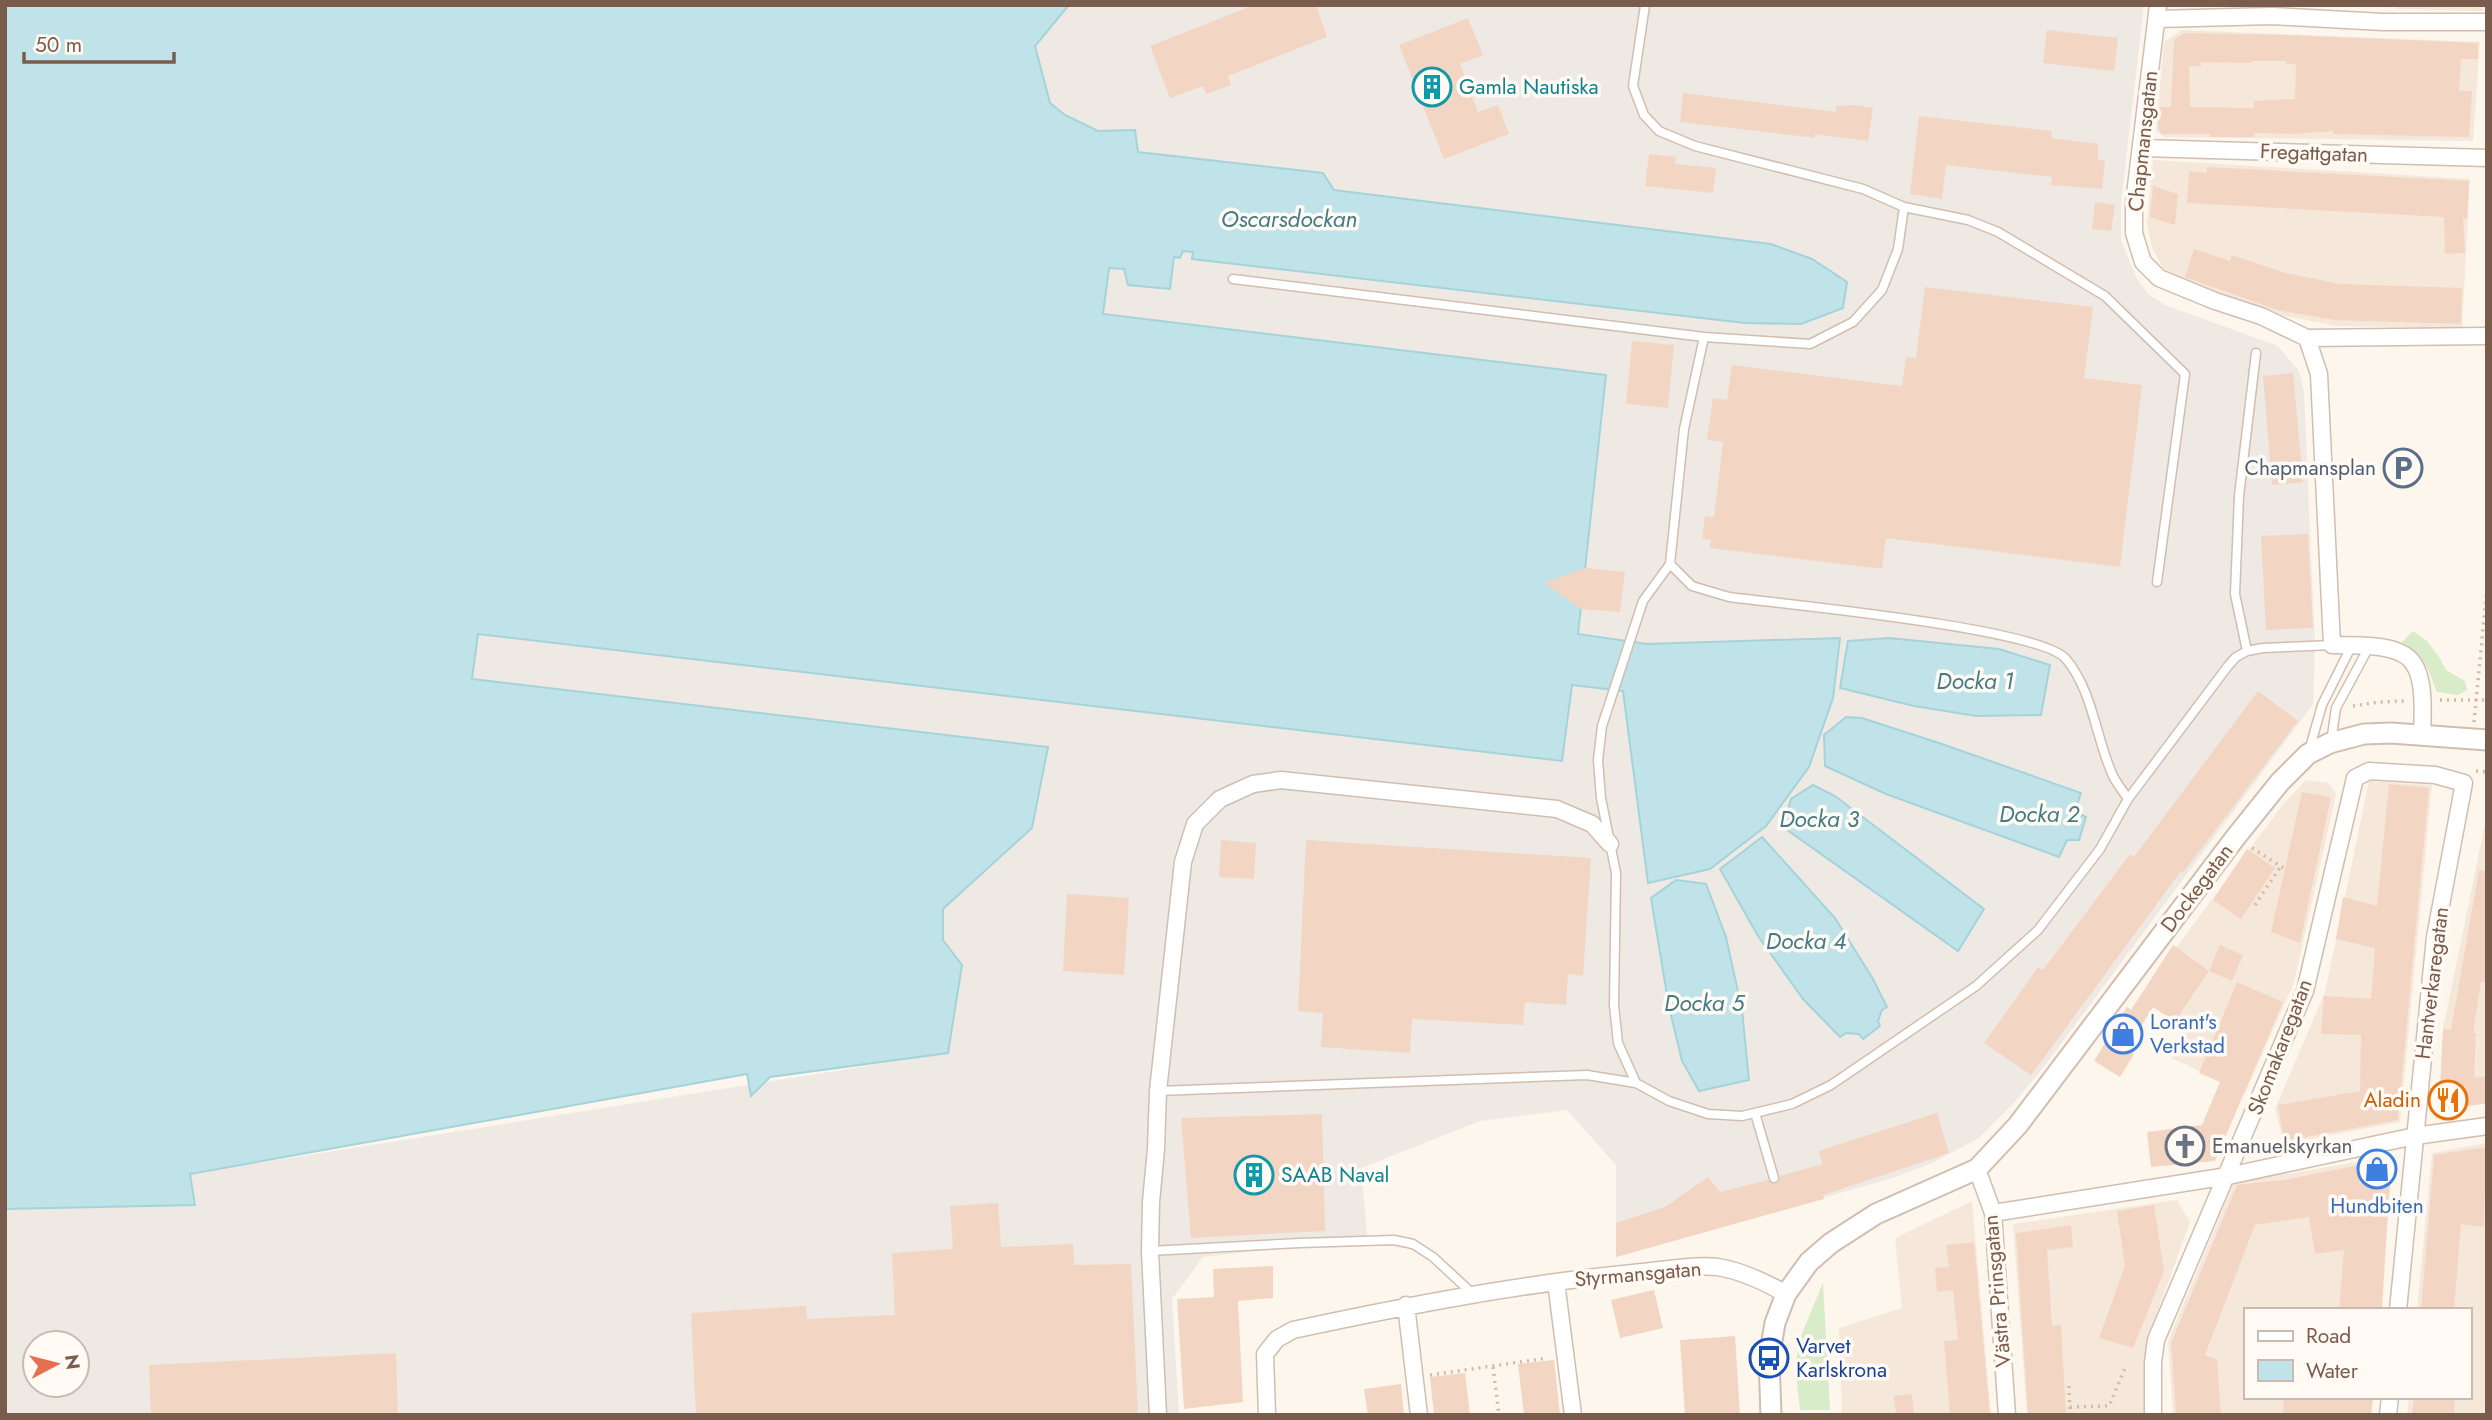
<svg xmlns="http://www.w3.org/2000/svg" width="2492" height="1420" font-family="Jost,sans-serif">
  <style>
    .residential { fill: #f5e8da }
    .industrial { fill: #efe9e4; fill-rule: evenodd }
    .green { fill: #d8ecc9 }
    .water { fill: #bfe3e8; stroke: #a5d3da; stroke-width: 2 }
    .building { fill: #f3d5c3; fill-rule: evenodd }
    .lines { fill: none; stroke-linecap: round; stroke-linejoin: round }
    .service-casing { stroke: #d1beb0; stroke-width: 11 }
    .minor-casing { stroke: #d1beb0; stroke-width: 19 }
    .tertiary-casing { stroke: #d1beb0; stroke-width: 23 }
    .path { stroke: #d9b8a5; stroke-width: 3.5; stroke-dasharray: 2 5; stroke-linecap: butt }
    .service { stroke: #fff; stroke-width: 8 }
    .minor { stroke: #fff; stroke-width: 16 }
    .tertiary { stroke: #fff; stroke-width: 19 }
    .labels { text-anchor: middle; stroke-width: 7; stroke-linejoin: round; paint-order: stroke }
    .culture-label { font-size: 21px; fill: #0d838f; stroke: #fffaf3; text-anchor: start }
    .street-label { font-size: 21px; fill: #7a5c4d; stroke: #fffaf3 }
    .service-label { font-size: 21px; fill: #4e5e75; stroke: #fffaf3; text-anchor: end }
    .shop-label { font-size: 21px; fill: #366cbe; stroke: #fffaf3; text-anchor: start }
    .food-label { font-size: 21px; fill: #c56008; stroke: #fffaf3; text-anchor: end }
    .worship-label { font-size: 21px; fill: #5b616d; stroke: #fffaf3; text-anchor: start }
    .transit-label { font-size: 21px; fill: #164399; stroke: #fffaf3; text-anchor: start }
    .water-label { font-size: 23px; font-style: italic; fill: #437c86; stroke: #fffaf3 }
  </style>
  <rect width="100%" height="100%" fill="#fdf6ec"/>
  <!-- residential -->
  <path class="residential" d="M2397 5H2483V11L2397 9Z
    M2182 30 2480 42 2473 141 2164 137 2156 131 2164 42Z
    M2153 160 2470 179 2462 328 2336 326 2276 314 2180 278 2163 268 2152 248 2147 223Z
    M2306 780 2329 783 2336 794 2294 983 2245 1093 2172 1058 2184 1029 2139 997 2284 803Z
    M2369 781 2432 785 2400 1122 2284 1144 2275 1109 2325 992Z
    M2487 814V1103L2439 1111 2443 1029Z
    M2487 1143V1415H2407L2409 1397H2469V1310H2417L2432 1153Z
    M2393 1156 2380 1310H2245V1397H2373L2371 1415H2173L2168 1341 2234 1183Z
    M2177 1200 2190 1222 2148 1338 2150 1415H2027L2013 1224Z
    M1972 1201 1991 1415H1842L1839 1328 1902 1308 1895 1238Z"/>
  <!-- industrial -->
  <path class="industrial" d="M1069 5H2144L2121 202V240L2137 279 2148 294 2165 305 2278 346 2299 371 2304 392 2315 646 2313 704 2046 1064 2014 1103 1979 1138 1932 1163 1896 1177 1616 1257V1165L1567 1110 1480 1121 1361 1168 1368 1245 1281 1248 1203 1257 1172 1299 1179 1415H5V1209L195 1205 190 1174 948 1053 962 965 943 940V908L1032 828 472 679 478 634 1561 761 1572 685 1623 691 1648 883 1839 638 1647 644 1578 634 1605 375 1103 314 1109 268 1124 269 1170 289 1174 257 1183 251 1193 252 1192 258 1232 263 1138 152 1135 130 1098 131 1065 115 1050 103 1035 46ZM35 1343H77V1385H35Z"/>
  <!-- green -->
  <path class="green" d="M2413 631 2427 641 2439 657 2446 670 2465 681 2467 690 2458 695 2437 692C2427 667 2426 657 2402 642Z
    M1823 1283 1830 1410H1800L1795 1366 1800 1338Z"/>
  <!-- water -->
  <path class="water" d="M5 5H1069L1035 46 1050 103 1065 115 1098 131 1135 130 1138 152 1323 173 1334 190 1771 244 1812 259 1847 282 1843 308 1801 324 1745 323 1192 259 1193 252 1183 251 1180 258 1174 257 1170 289 1128 285 1124 269 1109 268 1103 314 1606 375 1578 634 1647 644 1840 638 1833 698 1809 767 1766 826 1710 869 1648 883 1623 691 1572 685 1562 761 478 634 472 679 1048 747 1032 828 943 909V940L962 965 948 1053 770 1077 751 1096 747 1074 190 1174 195 1205 5 1209Z
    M1889 638 1999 649 2050 665 2041 715 1976 716 1914 706 1840 688 1848 641Z
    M1846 717 1862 718 1942 744 2081 793 2075 811 2086 817 2079 840H2067L2059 857 1886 794 1825 766 1824 735Z
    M1813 785 1835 796 1984 909 1958 951 1783 827 1791 799Z
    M1762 837 1835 918 1873 979 1887 1007 1882 1010 1878 1021 1880 1026 1863 1039 1859 1034 1846 1033 1840 1037 1803 999 1758 936 1720 869Z
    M1676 880 1706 884 1726 937 1742 1010 1749 1080 1699 1091 1682 1061 1669 1007 1651 898Z"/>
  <!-- building -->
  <path class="building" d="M1254 5H1316L1327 37 1228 76 1231 85 1206 94 1203 86 1170 98 1150 46Z
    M1468 18 1483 55 1460 64 1478 112 1498 105 1509 134 1444 159 1399 45Z
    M2047 30 2118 38 2114 71 2043 63Z
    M2184 33 2287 35 2478 43V59H2461L2459 91H2472L2469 137 2333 134V131L2293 134 2254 133V137H2210V134H2162L2158 129V107H2171L2174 40ZM2251 61H2286V64H2296L2295 99 2254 101V108L2190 107 2189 66H2201V62L2251 63Z
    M1683 93 1836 112V106L1855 105 1873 108 1868 141 1815 134V138L1680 122Z
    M1919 116 2052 131 2051 138 2098 144V160H2105L2102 189 2051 185 2052 177 1946 165 1942 199 1910 194Z
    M1649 154 1676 157 1675 164 1716 168 1713 193 1645 186Z
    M2207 167 2469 181 2467 218H2463L2465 253 2445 254 2444 217 2187 203 2189 171 2207 173Z
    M2153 186 2178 194 2175 225 2150 217Z
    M2095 202 2115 205 2111 231 2092 229Z
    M2194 249 2230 261 2232 255 2286 273 2340 284 2462 288 2461 324 2334 320 2277 310 2185 277Z
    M1925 287 2093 307 2084 378 2142 385 2120 567 1886 538 1882 569 1710 548 1711 540 1702 539 1705 516 1714 517 1723 442 1707 440 1713 398 1727 400 1732 365 1902 386 1906 357 1916 358Z
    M1632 341 1674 345 1668 408 1626 404Z
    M2293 373 2303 482 2272 485 2263 376Z
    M2308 534 2313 628 2266 630 2261 536Z
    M1585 568 1625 572 1620 612 1581 609 1544 583Z
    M2258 691 2298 721 2183 873 2181 871 2031 1075 1984 1043 2038 967 2043 970 2130 854 2134 857Z
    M2389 784 2429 788 2398 1120 2284 1141 2278 1105 2360 1091 2361 1035 2321 1034 2324 996 2371 999 2375 948 2336 939 2343 897 2377 906Z
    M2302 792 2331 797 2300 943 2271 932Z
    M1221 840 1256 843 1254 879 1219 877Z
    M1306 840 1591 858 1583 976 1568 974 1566 1005 1525 1002 1523 1025 1412 1019 1410 1053 1321 1047 1323 1013 1298 1011Z
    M2247 849 2275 868 2241 919 2213 900Z
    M2479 870 2487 871V983L2481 982 2473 1033H2476L2474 1078 2487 1076V1103L2439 1111 2443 1029 2451 1030Z
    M1067 894 1129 898 1124 975 1063 971Z
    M2173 945 2209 971 2175 1021 2153 1007 2127 1049 2134 1054 2120 1077 2094 1061 2127 1007 2131 1010Z
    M2220 945 2243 955 2232 981 2209 971Z
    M2237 982 2283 1002 2215 1161 2151 1167 2147 1132 2202 1125 2220 1082 2199 1073Z
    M1937 1113 1949 1153 1823 1195 1824 1199 1616 1257V1223L1665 1207 1708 1177 1720 1192 1768 1180 1775 1184 1779 1182 1780 1176 1823 1164 1818 1151Z
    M1322 1114 1325 1231 1191 1238 1181 1118Z
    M2486 1147 2484 1227 2461 1224 2454 1310H2421L2434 1155Z
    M2391 1159 2382 1310H2339L2344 1250 2315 1254 2309 1217 2255 1225 2205 1355 2217 1360 2221 1415H2176L2171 1343 2237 1185 2283 1180Z
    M998 1203 1001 1247 1073 1244 1074 1265 1131 1264 1138 1415H696L691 1313 806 1306 807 1319 895 1315 892 1253 953 1249 950 1206Z
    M2154 1205 2164 1271 2133 1348 2099 1338 2125 1266 2117 1211Z
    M2071 1225 2073 1247 2047 1250 2052 1326 2061 1325 2066 1415H2028L2016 1233Z
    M1974 1242 1990 1415H1950L1944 1341 1958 1340 1953 1290 1937 1292 1935 1268 1949 1267 1946 1245Z
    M1273 1266V1298L1238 1301 1243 1402 1184 1409 1177 1299 1214 1297 1213 1269Z
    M1654 1290 1663 1328 1620 1338 1611 1300Z
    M1735 1336 1740 1415H1685L1680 1340Z
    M396 1353 398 1415H151L149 1365Z
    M1554 1360 1560 1415H1524L1518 1364Z
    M1465 1373 1470 1415H1434L1430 1377Z
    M1401 1384 1404 1415H1368L1364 1389Z
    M1912 1394 1914 1415H1896L1894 1396Z
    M2284 1397H2373L2371 1415H2283Z
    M2414 1397H2455L2454 1415H2412Z"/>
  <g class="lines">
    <defs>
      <path id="service" d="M1645 5 1633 86 1644 115 1659 131 1695 146 1863 189 1904 207 1968 220 1998 232 2105 296 2185 374 2157 582
        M1233 279 1704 337 1810 344 1853 322 1882 290 1898 249 1904 207
        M1670 564 1692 586 1729 597C1782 604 2040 628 2066 659 2093 691 2096 739 2113 776 2117 784 2123 791 2128 799
        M2247 651 2263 648 2332 645
        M2331 742 2336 708 2370 645
        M2309 751 2322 705 2352 645
        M1636 1083 1618 1043 1614 1005 1616 873 1601 798 1598 760 1602 726 1643 601 1670 564 1684 429 1704 337
        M1158 1091 1587 1075 1636 1083 1669 1101 1708 1114 1742 1116 1792 1104 1831 1085 1976 986 2038 930 2100 849 2128 799 2228 666 2236 657 2247 651 2235 594 2239 496 2256 353
        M1755 1113 1774 1178
        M1150 1251 1300 1243 1394 1240 1413 1244 1433 1257 1474 1295"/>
      <path id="minor" d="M2158 5 2134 203V233L2143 262 2159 278 2215 301 2261 316 2307 338 2487 336
        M2157 19 2272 16 2383 22H2487
        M2142 148 2487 158
        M2307 338 2319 374 2332 645C2414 645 2426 651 2422 735
        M1977 1169 1993 1213 2007 1415
        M1993 1213 2228 1176 2415 1136 2487 1126
        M1556 1282 1573 1415
        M1406 1305 1419 1415
        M1158 1415 1150 1251 1151 1202 1156 1149 1158 1091 1183 862 1195 824 1220 799 1253 784 1281 780 1557 809 1592 824 1610 844
        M1267 1415 1265 1354 1277 1339 1293 1330C1405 1306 1518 1284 1633 1273 1658 1271 1693 1264 1718 1267 1742 1271 1765 1282 1786 1294
        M2153 1415V1362L2156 1340 2305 991 2355 778 2369 771 2435 775 2464 783 2435 937 2398 1310
        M2388 1415 2390 1397"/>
      <path id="tertiary" d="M1771 1415 1769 1358 1775 1323 1786 1294 1809 1262 1831 1243 1876 1214 1977 1169 2018 1125 2235 838 2280 782 2308 754 2330 743 2364 734 2391 733 2487 740"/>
    </defs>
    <!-- service casing -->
    <use href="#service" class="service-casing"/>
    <!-- minor casing -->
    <use href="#minor" class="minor-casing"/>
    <!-- tertiary casing -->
    <use href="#tertiary" class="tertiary-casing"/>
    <!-- path -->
    <path class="path" d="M2440 700H2487
      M2353 706 2379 702 2404 701
      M2474 722 2487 588
      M2476 771 2487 772
      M2252 848 2285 869
      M2255 905 2281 866
      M1493 1367 1499 1415
      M1430 1375 1547 1358
      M2069 1386 2070 1415
      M2070 1407 2109 1406 2125 1368"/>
    <!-- service -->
    <use href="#service" class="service"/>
    <!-- minor -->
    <use href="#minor" class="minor"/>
    <!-- tertiary -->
    <use href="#tertiary" class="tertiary"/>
  </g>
  <!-- icons -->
  <defs>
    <symbol id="building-ring" viewBox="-11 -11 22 22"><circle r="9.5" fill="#fffaf3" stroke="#0f9aa8" stroke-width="1.5"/><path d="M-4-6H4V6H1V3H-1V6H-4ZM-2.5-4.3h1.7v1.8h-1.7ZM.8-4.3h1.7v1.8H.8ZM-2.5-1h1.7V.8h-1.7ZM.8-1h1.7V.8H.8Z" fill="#0f9aa8"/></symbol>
    <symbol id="parking-ring" viewBox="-11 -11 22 22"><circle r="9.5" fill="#fffaf3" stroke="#5c6f8a" stroke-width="1.5"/><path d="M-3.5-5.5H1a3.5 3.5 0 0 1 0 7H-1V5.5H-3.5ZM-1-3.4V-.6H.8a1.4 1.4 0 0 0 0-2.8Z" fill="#5c6f8a"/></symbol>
    <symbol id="shop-ring" viewBox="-11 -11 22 22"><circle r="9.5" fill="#fffaf3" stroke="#3f7fe0" stroke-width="1.5"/><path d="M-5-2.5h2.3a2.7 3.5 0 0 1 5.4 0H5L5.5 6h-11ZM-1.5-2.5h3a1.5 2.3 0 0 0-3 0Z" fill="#3f7fe0"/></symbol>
    <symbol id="restaurant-ring" viewBox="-11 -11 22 22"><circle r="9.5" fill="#fffaf3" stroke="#e8710a" stroke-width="1.5"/><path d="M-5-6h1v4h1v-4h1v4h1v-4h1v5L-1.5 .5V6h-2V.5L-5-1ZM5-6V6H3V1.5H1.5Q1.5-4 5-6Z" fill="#e8710a"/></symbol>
    <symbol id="church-ring" viewBox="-11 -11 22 22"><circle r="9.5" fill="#fffaf3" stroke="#6b7280" stroke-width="1.5"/><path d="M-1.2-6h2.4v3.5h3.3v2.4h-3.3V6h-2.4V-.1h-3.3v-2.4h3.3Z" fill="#6b7280"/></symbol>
    <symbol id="bus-ring" viewBox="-11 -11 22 22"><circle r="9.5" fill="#fffaf3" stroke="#1a4fb4" stroke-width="1.5"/><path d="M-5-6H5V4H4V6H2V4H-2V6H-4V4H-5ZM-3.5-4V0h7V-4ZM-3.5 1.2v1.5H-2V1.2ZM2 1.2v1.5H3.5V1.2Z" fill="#1a4fb4"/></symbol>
  </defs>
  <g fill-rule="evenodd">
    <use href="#building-ring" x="1410" y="65" width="44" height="44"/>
    <use href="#parking-ring" x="2381" y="446" width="44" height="44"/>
    <use href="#shop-ring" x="2101" y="1012" width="44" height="44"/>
    <use href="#restaurant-ring" x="2426" y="1078" width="44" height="44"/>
    <use href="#church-ring" x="2163" y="1124" width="44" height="44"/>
    <use href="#shop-ring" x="2355" y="1147" width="44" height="44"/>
    <use href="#building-ring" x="1232" y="1153" width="44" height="44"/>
    <use href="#bus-ring" x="1747" y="1336" width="44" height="44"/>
  </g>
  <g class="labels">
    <!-- culture labels -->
    <g class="culture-label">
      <text x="1459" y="94">Gamla Nautiska</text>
      <text x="1281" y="1182">SAAB Naval</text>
    </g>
    <!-- street labels -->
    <g class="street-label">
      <text transform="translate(2143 141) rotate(-84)" y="7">Chapmansgatan</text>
      <text transform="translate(2314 153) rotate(2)" y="7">Fregattgatan</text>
      <text transform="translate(2197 888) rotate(-53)" y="7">Dockegatan</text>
      <text transform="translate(2432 983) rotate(-83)" y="7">Hantverkaregatan</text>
      <text transform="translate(2280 1047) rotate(-69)" y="7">Skomakaregatan</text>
      <text transform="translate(1638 1274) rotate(-5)" y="7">Styrmansgatan</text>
      <text transform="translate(1997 1291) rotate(-95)" y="7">Västra Prinsgatan</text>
    </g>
    <!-- service labels -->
    <g class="service-label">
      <text x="2376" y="475">Chapmansplan</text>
    </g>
    <!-- shop labels -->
    <g class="shop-label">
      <text x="2150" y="1029">Lorant's<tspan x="2150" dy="24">Verkstad</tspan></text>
      <text x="2377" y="1213" text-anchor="middle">Hundbiten</text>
    </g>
    <!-- food labels -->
    <g class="food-label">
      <text x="2421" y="1107">Aladin</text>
    </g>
    <!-- worship labels -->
    <g class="worship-label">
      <text x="2212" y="1153">Emanuelskyrkan</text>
    </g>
    <!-- transit labels -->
    <g class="transit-label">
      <text x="1796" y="1353">Varvet<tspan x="1796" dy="24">Karlskrona</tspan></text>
    </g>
    <!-- water labels -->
    <g class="water-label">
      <text x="1289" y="227">Oscarsdockan</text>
      <text x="1975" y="689">Docka 1</text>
      <text x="2039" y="822">Docka 2</text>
      <text x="1819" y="827">Docka 3</text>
      <text x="1806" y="949">Docka 4</text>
      <text x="1704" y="1011">Docka 5</text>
    </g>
  </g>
  <!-- border -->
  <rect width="2492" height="1420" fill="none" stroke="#7a5c4d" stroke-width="14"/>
  <!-- legend -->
  <rect x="2244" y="1308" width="228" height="91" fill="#fffaf3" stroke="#cabbb1" stroke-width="2"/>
  <rect x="2258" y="1331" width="35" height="10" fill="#ffffff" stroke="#cabbb1" stroke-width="2"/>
  <text x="2306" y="1343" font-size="21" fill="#7a5c4d">Road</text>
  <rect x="2258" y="1360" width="35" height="21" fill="#bfe3e8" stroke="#cabbb1" stroke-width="2"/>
  <text x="2306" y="1378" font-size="21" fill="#7a5c4d">Water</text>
  <!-- north arrow -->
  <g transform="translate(56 1364) rotate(83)"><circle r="33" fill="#fffaf3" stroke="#cabbb1" stroke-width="2"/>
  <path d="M0-5L12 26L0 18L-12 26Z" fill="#e76f51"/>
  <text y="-10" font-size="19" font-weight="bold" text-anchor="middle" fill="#7a5c4d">N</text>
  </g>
  <!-- scale -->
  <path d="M24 52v10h150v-10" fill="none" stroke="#7a5c4d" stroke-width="3.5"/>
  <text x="35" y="52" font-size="21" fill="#7a5c4d" stroke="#fffaf3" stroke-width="5" paint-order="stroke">50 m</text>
</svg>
